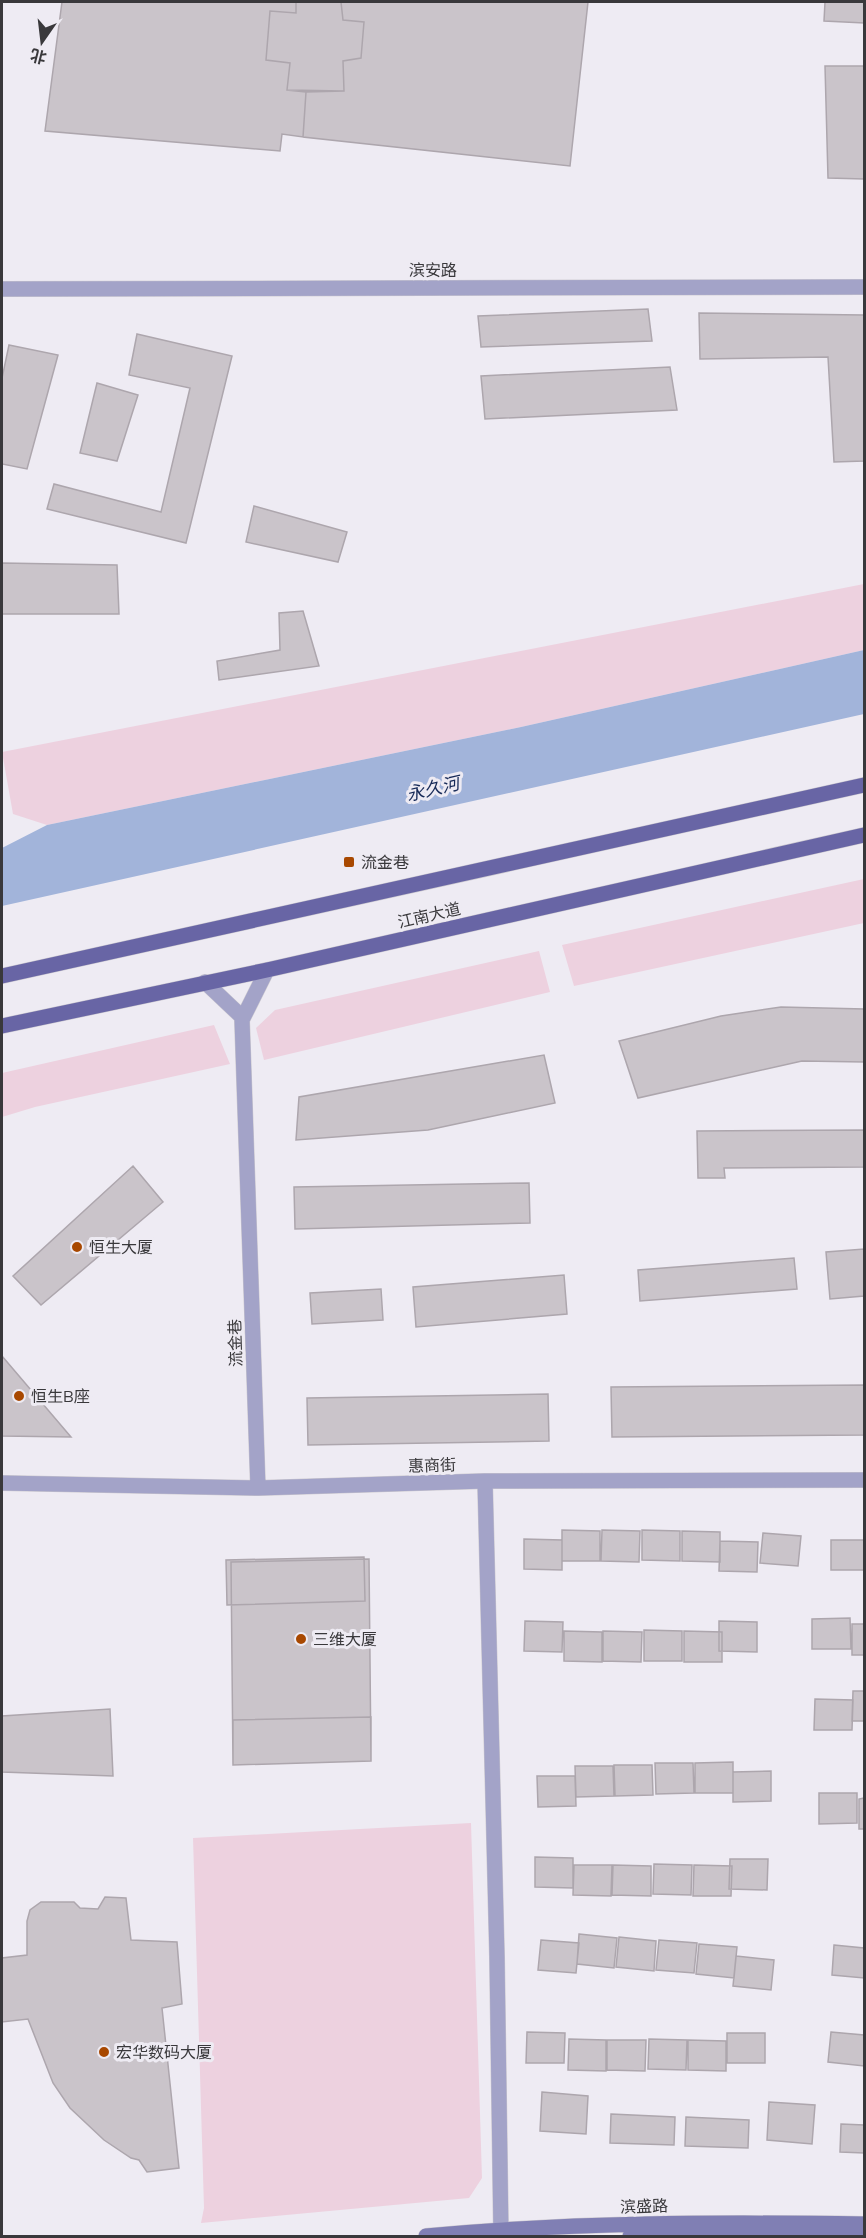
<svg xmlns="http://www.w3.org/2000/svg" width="866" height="2238" font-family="'Nunito Sans','Noto Sans SC',sans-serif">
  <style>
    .green { fill: #edd1df }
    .water { fill: #a2b4da }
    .building { fill: #cac4ca; stroke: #ada6ad; stroke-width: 1.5 }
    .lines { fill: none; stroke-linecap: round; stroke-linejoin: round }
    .minor-casing { stroke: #cac7ce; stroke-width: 16 }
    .tertiary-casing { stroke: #cac7ce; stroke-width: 16 }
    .secondary-casing { stroke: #cac7ce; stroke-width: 16 }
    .primary-casing { stroke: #cac7ce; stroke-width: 16 }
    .minor { stroke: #a3a3c8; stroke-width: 15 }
    .tertiary { stroke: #a3a3c8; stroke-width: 15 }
    .secondary { stroke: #807fb4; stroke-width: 15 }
    .primary { stroke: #6865a5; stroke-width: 15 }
    .poi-dot { fill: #a84800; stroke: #eeebf3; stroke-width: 2 }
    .labels { text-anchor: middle; stroke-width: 6; stroke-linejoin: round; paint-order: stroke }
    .street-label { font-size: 16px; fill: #39383b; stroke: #eeebf3 }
    .poi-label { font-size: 16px; fill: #39383b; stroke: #eeebf3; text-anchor: start }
    .water-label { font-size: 18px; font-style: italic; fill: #162957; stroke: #eeebf3 }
  </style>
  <rect width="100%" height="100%" fill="#eeebf3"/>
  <!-- green -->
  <path class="green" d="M864 584V650L521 727 47 825 13 814 2 752Z
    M864 879V923L574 986 562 945Z
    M539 951 550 992 264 1060 256 1028 275 1010Z
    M214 1025 230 1064 35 1107 2 1117V1073Z
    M471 1823 482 2178 469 2198 201 2223 204 2208 193 1838Z"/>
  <!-- water -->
  <path class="water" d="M864 650V714L2 906V848L47 825 521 727Z"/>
  <!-- building -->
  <path class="building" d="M62 2H296V13L270 11 266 60 290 63 287 90 306 92 303 137 282 134 280 151 45 131Z
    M296 2H341L343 20 364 22 361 58 343 61 344 91 287 90 290 63 266 60 270 11 296 13Z
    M341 2H588L570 166 303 137 306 92 344 91 343 61 361 58 364 22 343 20Z
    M825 2H864V23L824 21Z
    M825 66H864V179L828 178Z
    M648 309 652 341 481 347 478 316Z
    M699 313 864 315V461L834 462 828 357 700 359Z
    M137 334 232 356 186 543 47 509 54 484 161 512 190 388 129 375Z
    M9 345 58 355 27 469 2 464V378Z
    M670 367 677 410 485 419 481 376Z
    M97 383 138 395 117 461 80 453Z
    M254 506 347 532 338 562 246 542Z
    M2 563 117 565 119 614H2Z
    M303 611 319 666 219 680 217 661 280 650 279 613Z
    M781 1007 864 1009V1062L802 1061 638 1098 619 1041 721 1016Z
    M544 1055 555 1103 428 1130 296 1140 299 1097Z
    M864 1130V1167L724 1168 725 1178H698L697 1131Z
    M133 1166 163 1202 41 1305 13 1276Z
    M529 1183 530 1223 295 1229 294 1187Z
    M864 1249V1296L830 1299 826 1252Z
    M794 1258 797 1289 640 1301 638 1270Z
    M564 1275 567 1314 416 1327 413 1287Z
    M381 1289 383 1320 312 1324 310 1293Z
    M2 1356 71 1437 2 1436Z
    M864 1385V1435L612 1437 611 1387Z
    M548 1394 549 1441 308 1445 307 1398Z
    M562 1530 600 1531V1561H562Z
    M602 1530 640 1531 639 1562 601 1561Z
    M642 1530 680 1531V1561L642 1560Z
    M682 1531 720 1532V1562L682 1561Z
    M763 1533 801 1536 798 1566 760 1563Z
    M524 1539 562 1540V1570L524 1569Z
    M831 1540H864V1570H831Z
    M720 1541 758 1542 757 1572 719 1571Z
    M364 1557 365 1601 227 1605 226 1560Z
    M369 1559 371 1761 233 1765 231 1562Z
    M850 1618 851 1649H812V1619Z
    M525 1621 563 1622 562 1652 524 1651Z
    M719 1621 757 1622V1652L719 1651Z
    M852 1624H864V1655H852Z
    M644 1630 682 1631V1661H644Z
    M564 1631 602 1632V1662L564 1661Z
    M603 1631 642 1632 641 1662 603 1661Z
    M684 1631 722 1632V1662H684Z
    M853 1691H864V1721H852Z
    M815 1699 853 1700 852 1730H814Z
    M110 1709 113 1776 2 1772V1716Z
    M371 1717V1761L233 1765V1720Z
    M733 1762V1793H695V1763Z
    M655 1763H693L694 1793 656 1794Z
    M614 1765H652L653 1795 615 1796Z
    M575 1766H613L614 1796 576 1797Z
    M771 1771V1801L733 1802V1772Z
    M537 1776H575L576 1806 538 1807Z
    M819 1793H857V1823L819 1824Z
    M864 1798V1829H859V1799Z
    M535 1857 573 1858V1888L535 1887Z
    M730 1859H768L767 1890 729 1889Z
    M654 1864 692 1865 691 1895 653 1894Z
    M574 1865H612L611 1896 573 1895Z
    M613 1865 651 1866V1896L612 1895Z
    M694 1865 732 1866 731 1896H693Z
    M105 1897 126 1898 131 1940 177 1942 182 2004 162 2008 179 2168 147 2172 139 2160 131 2158 104 2140 70 2108 53 2083 28 2019 2 2022V1958L27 1955V1921L30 1910 41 1902H74L80 1908 98 1909Z
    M579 1934 617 1938 614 1968 577 1964Z
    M619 1937 656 1941 654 1971 616 1967Z
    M541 1940 579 1943 576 1973 538 1970Z
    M659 1940 697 1943 694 1973 656 1970Z
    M699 1944 737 1947 734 1978 696 1974Z
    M834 1945 864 1948V1978L832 1975Z
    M736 1956 774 1960 771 1990 733 1986Z
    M527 2032 565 2033 564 2063H526Z
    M831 2032 864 2035V2066L828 2062Z
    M727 2033H765V2063H727Z
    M569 2039 606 2040V2071L568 2070Z
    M649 2039 687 2040 686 2070 648 2069Z
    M607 2040H646L645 2071 607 2070Z
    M688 2040 726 2041V2071L688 2070Z
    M542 2092 588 2096 586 2134 540 2131Z
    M769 2102 815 2105 812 2144 767 2140Z
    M611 2114 675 2117 674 2145 610 2143Z
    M686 2117 749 2120 748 2148 685 2146Z
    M841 2124 864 2125V2153L840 2152Z"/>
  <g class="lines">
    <defs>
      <path id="minor" d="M205 982 242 1017
        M485 1481 497 1957 501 2236
        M2 1483 258 1488 485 1481 864 1480
        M258 1488 242 1020 267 970"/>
      <path id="tertiary" d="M2 289 864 287"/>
      <path id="secondary" d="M426 2236C572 2222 718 2222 864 2224
        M630 2236 702 2233 864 2236"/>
      <path id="primary" d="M2 976 864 785
        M2 1026 267 970 864 835"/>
    </defs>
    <!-- minor casing -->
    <use href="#minor" class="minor-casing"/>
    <!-- tertiary casing -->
    <use href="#tertiary" class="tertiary-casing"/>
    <!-- secondary casing -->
    <use href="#secondary" class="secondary-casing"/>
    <!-- primary casing -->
    <use href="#primary" class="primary-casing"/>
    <!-- minor -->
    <use href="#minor" class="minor"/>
    <!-- tertiary -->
    <use href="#tertiary" class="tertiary"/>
    <!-- secondary -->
    <use href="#secondary" class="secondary"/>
    <!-- primary -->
    <use href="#primary" class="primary"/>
  </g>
  <!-- markers -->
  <g class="poi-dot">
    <rect x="343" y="856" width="12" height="12" rx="3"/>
    <circle cx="77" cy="1247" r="6"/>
    <circle cx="19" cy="1396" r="6"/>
    <circle cx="301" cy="1639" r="6"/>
    <circle cx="104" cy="2052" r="6"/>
  </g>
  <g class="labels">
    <!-- street labels -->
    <g class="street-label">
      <text x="433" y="276">滨安路</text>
      <text transform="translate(429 915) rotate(-13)" y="6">江南大道</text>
      <text transform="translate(235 1343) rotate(-92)" y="6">流金巷</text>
      <text transform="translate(432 1465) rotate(-2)" y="6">惠商街</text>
      <text transform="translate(644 2206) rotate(-2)" y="6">滨盛路</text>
    </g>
    <!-- poi labels -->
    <g class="poi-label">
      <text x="361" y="868">流金巷</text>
      <text x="89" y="1253">恒生大厦</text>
      <text x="31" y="1402">恒生B座</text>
      <text x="313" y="1645">三维大厦</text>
      <text x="116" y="2058">宏华数码大厦</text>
    </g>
    <!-- water labels -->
    <g class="water-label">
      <text transform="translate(433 789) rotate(-13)" y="6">永久河</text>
    </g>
  </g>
  <!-- border -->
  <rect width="866" height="2238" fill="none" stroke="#39383b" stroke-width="6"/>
  <!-- north arrow -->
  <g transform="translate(42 42) rotate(194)" stroke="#eeebf3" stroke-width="4.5" paint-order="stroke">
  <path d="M0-4.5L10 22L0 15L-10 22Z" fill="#39383b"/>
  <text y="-9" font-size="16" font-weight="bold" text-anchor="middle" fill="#39383b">北</text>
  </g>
</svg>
